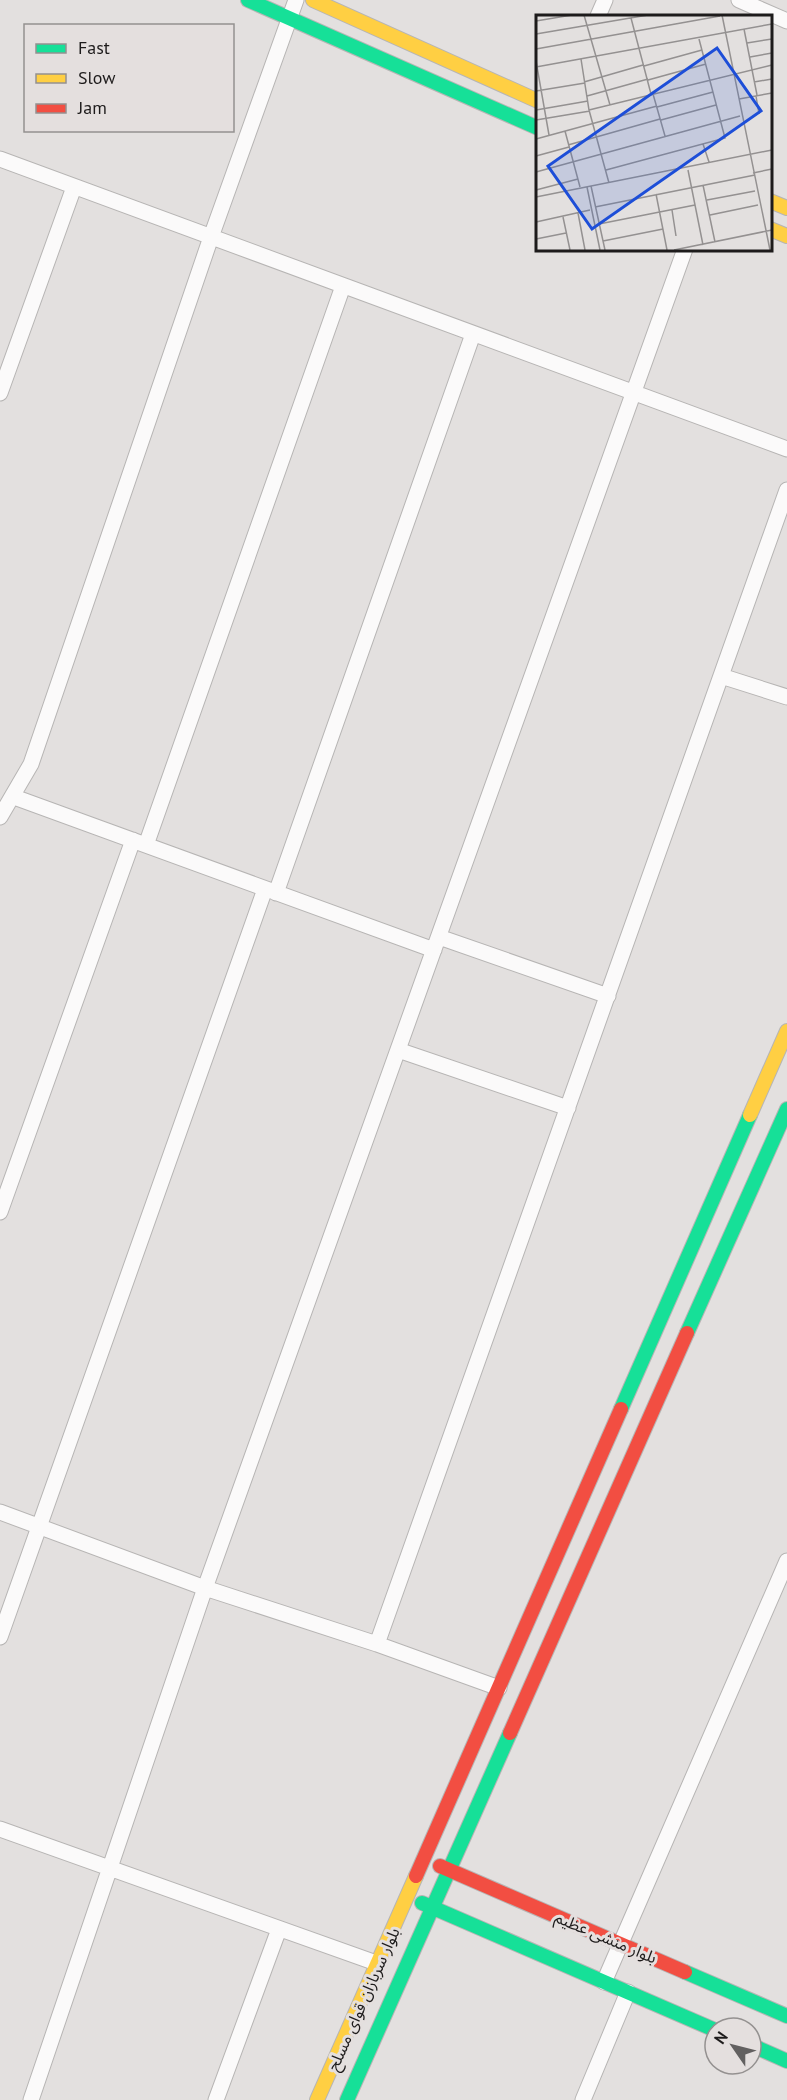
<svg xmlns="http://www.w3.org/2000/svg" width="787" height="2100" font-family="'PT Sans','Noto Sans Arabic',sans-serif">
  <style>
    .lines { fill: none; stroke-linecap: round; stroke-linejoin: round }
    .street-casing { stroke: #b7b5b4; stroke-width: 17 }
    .fast-casing { stroke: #b7b5b4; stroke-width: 16 }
    .slow-casing { stroke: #b7b5b4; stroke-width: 16 }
    .jam-casing { stroke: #b7b5b4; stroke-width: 16 }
    .street { stroke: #fbfafa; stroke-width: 15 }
    .fast { stroke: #16e098; stroke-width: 14 }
    .slow { stroke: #ffcf43; stroke-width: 14 }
    .jam { stroke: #f24e42; stroke-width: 14 }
    .labels { text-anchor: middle; stroke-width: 6; stroke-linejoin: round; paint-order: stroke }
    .street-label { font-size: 16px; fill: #1d1b1b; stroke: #e4dfde }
    .inset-road { fill: none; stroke: #949191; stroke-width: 1.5 }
    .view { fill: #1d4ed8; fill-opacity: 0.15; stroke: #1d4ed8; stroke-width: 3 }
    .inset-edge { fill: none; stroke: #1d1b1b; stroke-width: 3 }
  </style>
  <rect width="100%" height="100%" fill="#e3e0df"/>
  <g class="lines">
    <defs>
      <path id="street" d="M739 0 787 21
        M598 16 605 0
        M0 159 787 449
        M0 393 74 187
        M721 676 787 697
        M14 797 434 950
        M0 817 31 764 211 237 296 0
        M146 845 343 286
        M276 893 473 334
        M439 937 608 996
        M398 1050 568 1108
        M0 1212 133 840
        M0 1512 205 1588 377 1644 499 1688
        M0 1637 265 889
        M377 1644 787 490
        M0 1829 379 1964
        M604 1982 787 1561
        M31 2100 205 1588 685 249
        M216 2100 279 1929
        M583 2100 628 1992"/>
      <path id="fast" d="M248 0 538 128
        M687 1333 787 1109
        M621 1409 750 1115
        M422 1903 715 2030
        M685 1972 787 2016
        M751 2045 787 2061
        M347 2100 510 1733"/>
      <path id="slow" d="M313 0 538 101
        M770 201 787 208
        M770 229 787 236
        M750 1115 787 1031
        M317 2100 416 1876"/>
      <path id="jam" d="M510 1733 687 1333
        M440 1866 685 1972
        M416 1876 621 1409"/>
    </defs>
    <!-- street casing -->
    <use href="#street" class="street-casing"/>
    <!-- fast casing -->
    <use href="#fast" class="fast-casing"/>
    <!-- slow casing -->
    <use href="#slow" class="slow-casing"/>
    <!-- jam casing -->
    <use href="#jam" class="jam-casing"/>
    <!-- street -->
    <use href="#street" class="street"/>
    <!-- fast -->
    <use href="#fast" class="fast"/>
    <!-- slow -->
    <use href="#slow" class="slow"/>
    <!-- jam -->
    <use href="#jam" class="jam"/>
  </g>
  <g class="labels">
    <!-- street labels -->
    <g class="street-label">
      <text transform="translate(606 1937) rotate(23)" y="6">بلوار منشی عظیم</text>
      <text transform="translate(363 1999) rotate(-66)" y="6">بلوار سربازان قوای مسلح</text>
    </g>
  </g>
  <!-- overview -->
  <g transform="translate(536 15)">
    <rect width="236" height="236" fill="#e3e0df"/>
    <path class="inset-road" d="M48 0 74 90M186 0 234 235M95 3 115 79M0 6 36 0M208 14 221 80M0 19 112 0M211 28 236 24M0 34 184 1M214 42 236 38M45 44 53 95 73 168M0 46 13 120M108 51 166 35M0 52 236 9M112 65 170 49M48 67 107 50M218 67 236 64M0 76 49 68M117 79 129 121M51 81 112 64M220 81 223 99M203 84 236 78M121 92 177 77M0 95 52 86M53 95 236 50M0 105 54 96M125 105 180 90M29 116 44 172M0 124 121 91M167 129 173 147M32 130 124 104M0 141 33 132M70 155 189 123 163 24M152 155 167 230M0 157 204 101M217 158 236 154M167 170 179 227M55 171 69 235M51 172 64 235M0 175 42 164M120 179 131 235M0 182 236 135M171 185 219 176M59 192 219 160M136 195 140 221M42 198 49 235M174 200 222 190M27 202 34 235M0 207 54 195M63 209 159 190M0 224 30 218M67 226 127 214M138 235 236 215"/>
    <path class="view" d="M181 33 225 96 56 214 12 151Z"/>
    <rect width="236" height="236" class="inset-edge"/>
  </g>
  <!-- legend -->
  <rect x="24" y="24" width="210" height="108" fill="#e4dfde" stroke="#949190" stroke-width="1.5"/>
  <rect x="36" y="44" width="30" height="9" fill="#16e098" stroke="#949190" stroke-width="1.5"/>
  <text x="78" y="54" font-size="18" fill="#1d1b1b">Fast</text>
  <rect x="36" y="74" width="30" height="9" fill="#ffcf43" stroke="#949190" stroke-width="1.5"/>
  <text x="78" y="84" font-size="18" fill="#1d1b1b">Slow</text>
  <rect x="36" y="104" width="30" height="9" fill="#f24e42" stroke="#949190" stroke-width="1.5"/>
  <text x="78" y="114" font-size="18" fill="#1d1b1b">Jam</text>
  <!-- north arrow -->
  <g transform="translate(733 2046) rotate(305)"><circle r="28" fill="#e4dfde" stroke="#949190" stroke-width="1.5"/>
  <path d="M0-4.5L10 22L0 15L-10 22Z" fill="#626060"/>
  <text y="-9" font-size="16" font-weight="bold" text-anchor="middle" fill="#1d1b1b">N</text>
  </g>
</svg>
